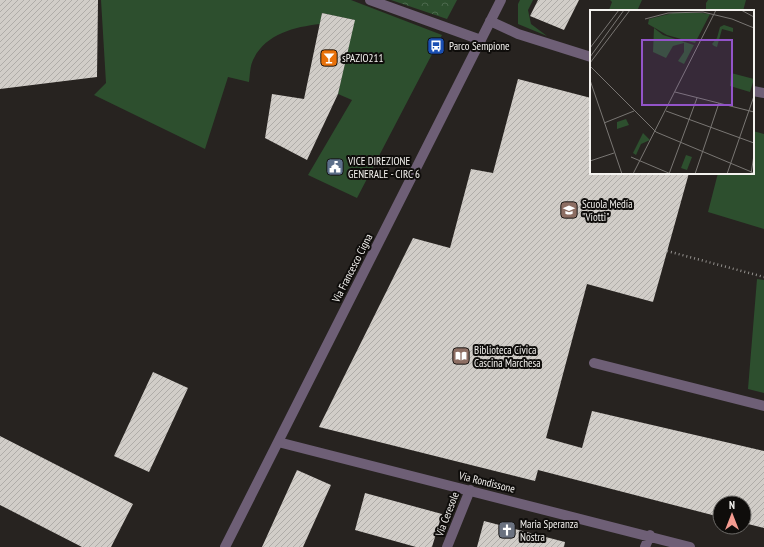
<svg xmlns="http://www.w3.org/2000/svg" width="764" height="547" font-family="'PT Sans Narrow',sans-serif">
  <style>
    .grass { fill: #2d4f2e }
    .park { fill: url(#park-crowns) }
    .building { fill: url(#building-hatch) }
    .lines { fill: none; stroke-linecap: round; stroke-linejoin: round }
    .path { stroke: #94918e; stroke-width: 2.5; stroke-dasharray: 1 3; stroke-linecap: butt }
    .minor { stroke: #6e5f76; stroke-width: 10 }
    .labels { text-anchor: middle; stroke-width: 4; stroke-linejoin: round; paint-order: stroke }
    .poi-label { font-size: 11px; fill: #f4f2ef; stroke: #0f0d0b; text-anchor: start }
    .street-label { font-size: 11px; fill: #f4f2ef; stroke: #0f0d0b }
    .inset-road { fill: none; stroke: #797673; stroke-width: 1 }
    .view { fill: #9354c9; fill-opacity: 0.15; stroke: #9354c9; stroke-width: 2 }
    .inset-edge { fill: none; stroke: #f4f2ef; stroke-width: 2 }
  </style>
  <defs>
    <pattern id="park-crowns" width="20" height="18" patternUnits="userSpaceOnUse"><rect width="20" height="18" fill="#2d4f2e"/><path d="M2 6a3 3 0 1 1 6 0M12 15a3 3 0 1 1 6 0" fill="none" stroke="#4c694d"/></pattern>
    <pattern id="building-hatch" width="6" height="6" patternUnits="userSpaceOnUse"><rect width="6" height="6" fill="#d1cdc8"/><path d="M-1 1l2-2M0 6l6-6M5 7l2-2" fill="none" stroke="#afaca8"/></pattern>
  </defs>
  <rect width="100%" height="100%" fill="#272320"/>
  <!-- grass -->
  <path class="grass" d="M101 0H351L442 35 357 198 308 175 352 100 338 94 354 20 322 13 320 24C294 27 265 34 253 60 250 66 250 75 249 82L228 77 205 149 94 95 106 83Z
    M520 0H533L528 10 531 24 547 36 518 24V4Z
    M610 0H642L637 11H603L609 10 612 2Z
    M708 0H746L743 11H706V3Z
    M753 131 764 134V229L708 212 718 173H753Z
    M757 279 764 280V393L748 389Z"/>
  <!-- park -->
  <path class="park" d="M391 0H457L447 19Z"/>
  <!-- building -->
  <path class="building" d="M0 0H98L97 77 0 89Z
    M538 0H579L564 30 530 16Z
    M322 13 355 20 338 94 307 160 265 138 272 94 304 99Z
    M518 79 591 98V173H689L653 302 587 284 546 438 582 448 592 411 764 451V528L744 523V503H720V517L538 470 535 481 319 427 413 238 450 248 471 169 493 173Z
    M153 372 188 388 149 472 114 456Z
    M0 436 133 504 111 547H82L0 505Z
    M297 470 331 485 303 547H262Z
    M365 493 442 514 432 547H416L355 530Z
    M484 521 565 542 564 547H477Z"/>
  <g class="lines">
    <!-- path -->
    <path class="path" d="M667 251 764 277"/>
    <!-- minor -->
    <path class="minor" d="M370 0 481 40
      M490 21 518 34 591 57
      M753 91 764 93
      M594 363 764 406
      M278 442 690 547
      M225 547 501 0
      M447 547 470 490
      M645 547 650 535"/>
  </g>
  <!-- icons -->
  <defs>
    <symbol id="bus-square" viewBox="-11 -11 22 22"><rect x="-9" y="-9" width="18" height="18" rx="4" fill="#1a4fb4" stroke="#0f0d0b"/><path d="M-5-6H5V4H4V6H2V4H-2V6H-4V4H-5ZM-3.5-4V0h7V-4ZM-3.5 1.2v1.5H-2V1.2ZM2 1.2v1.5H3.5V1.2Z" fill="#fff"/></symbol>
    <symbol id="bar-square" viewBox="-11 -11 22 22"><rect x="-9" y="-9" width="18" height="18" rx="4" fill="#e8710a" stroke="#0f0d0b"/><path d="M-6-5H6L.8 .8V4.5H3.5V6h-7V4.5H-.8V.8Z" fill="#fff"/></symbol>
    <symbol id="civic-square" viewBox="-11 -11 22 22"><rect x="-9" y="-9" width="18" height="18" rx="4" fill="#5c6f8a" stroke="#0f0d0b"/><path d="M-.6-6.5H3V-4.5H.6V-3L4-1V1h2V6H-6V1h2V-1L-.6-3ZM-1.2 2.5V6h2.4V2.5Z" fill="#fff"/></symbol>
    <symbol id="school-square" viewBox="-11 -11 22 22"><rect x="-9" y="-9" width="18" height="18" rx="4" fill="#8d6e63" stroke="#0f0d0b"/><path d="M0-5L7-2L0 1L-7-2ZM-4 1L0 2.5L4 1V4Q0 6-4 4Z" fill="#fff"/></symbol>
    <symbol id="library-square" viewBox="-11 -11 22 22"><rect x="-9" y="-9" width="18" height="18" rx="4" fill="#8d6e63" stroke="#0f0d0b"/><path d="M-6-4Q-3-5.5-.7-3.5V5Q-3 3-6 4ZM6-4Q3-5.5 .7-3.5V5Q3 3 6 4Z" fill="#fff"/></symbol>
    <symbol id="church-square" viewBox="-11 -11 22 22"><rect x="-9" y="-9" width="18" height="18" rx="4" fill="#6b7280" stroke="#0f0d0b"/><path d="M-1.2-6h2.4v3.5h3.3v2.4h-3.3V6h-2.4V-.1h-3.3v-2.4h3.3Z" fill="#fff"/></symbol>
  </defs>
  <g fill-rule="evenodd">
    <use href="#bus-square" x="426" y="36" width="20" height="20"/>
    <use href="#bar-square" x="319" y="48" width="20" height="20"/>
    <use href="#civic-square" x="325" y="157" width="20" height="20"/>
    <use href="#school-square" x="559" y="200" width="20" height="20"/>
    <use href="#library-square" x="451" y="346" width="20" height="20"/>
    <use href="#church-square" x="497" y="520" width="20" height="20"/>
  </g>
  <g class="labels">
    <!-- poi labels -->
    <g class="poi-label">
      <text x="449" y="50">Parco Sempione</text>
      <text x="342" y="62">sPAZIO211</text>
      <text x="348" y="165">VICE DIREZIONE<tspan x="348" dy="13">GENERALE - CIRC 6</tspan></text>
      <text x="582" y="208">Scuola Media<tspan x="582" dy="13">"Viotti"</tspan></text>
      <text x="474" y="354">Biblioteca Civica<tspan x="474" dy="13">Cascina Marchesa</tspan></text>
      <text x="520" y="528">Maria Speranza<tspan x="520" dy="13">Nostra</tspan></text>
    </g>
    <!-- street labels -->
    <g class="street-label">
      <text transform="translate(352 268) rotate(-63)" y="4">Via Francesco Cigna</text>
      <text transform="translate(487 482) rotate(14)" y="4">Via Rondissone</text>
      <text transform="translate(447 514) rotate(-69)" y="4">Via Ceresole</text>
    </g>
  </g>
  <!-- overview -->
  <g transform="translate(590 10)">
    <rect width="164" height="164" fill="#272320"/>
    <path d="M134 15 143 18V22L132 19 127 37 124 36 122 34 127 28 130 17ZM64 18 73 25 104 35 94 54 88 51 94 42V33L83 36 76 48 63 42ZM141 63 164 69 160 82 140 76ZM36 109 39 115 27 119V112ZM53 123 60 130 51 134 46 145 43 143ZM96 145 102 147 97 160 91 158Z" fill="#2d4f2e"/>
    <path d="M83 3H112L120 4 105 33 77 25 58 14 59 9Z" fill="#2d4f2e"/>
    <path class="inset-road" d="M151 0 164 7M55 9 78 3 113 2 142 9 164 18M0 38 29 0M0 47 34 0M0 53 40 0M0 56 66 122 164 163M0 70 32 164M85 82 164 102M76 101 164 133M14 113 44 101M41 147 81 164M0 151 24 143M43 164 126 0M79 164 107 88M105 164 129 93M137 164 164 86M161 164 164 145"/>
    <path class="view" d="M52 30H142V95H52Z"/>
    <rect width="164" height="164" class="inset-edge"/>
  </g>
  <!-- north arrow -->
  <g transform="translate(732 515)"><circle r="19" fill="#0f0d0b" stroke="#6b6966"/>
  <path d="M0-3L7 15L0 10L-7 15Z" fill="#f59c91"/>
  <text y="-6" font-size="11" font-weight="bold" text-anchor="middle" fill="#f4f2ef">N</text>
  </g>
</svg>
